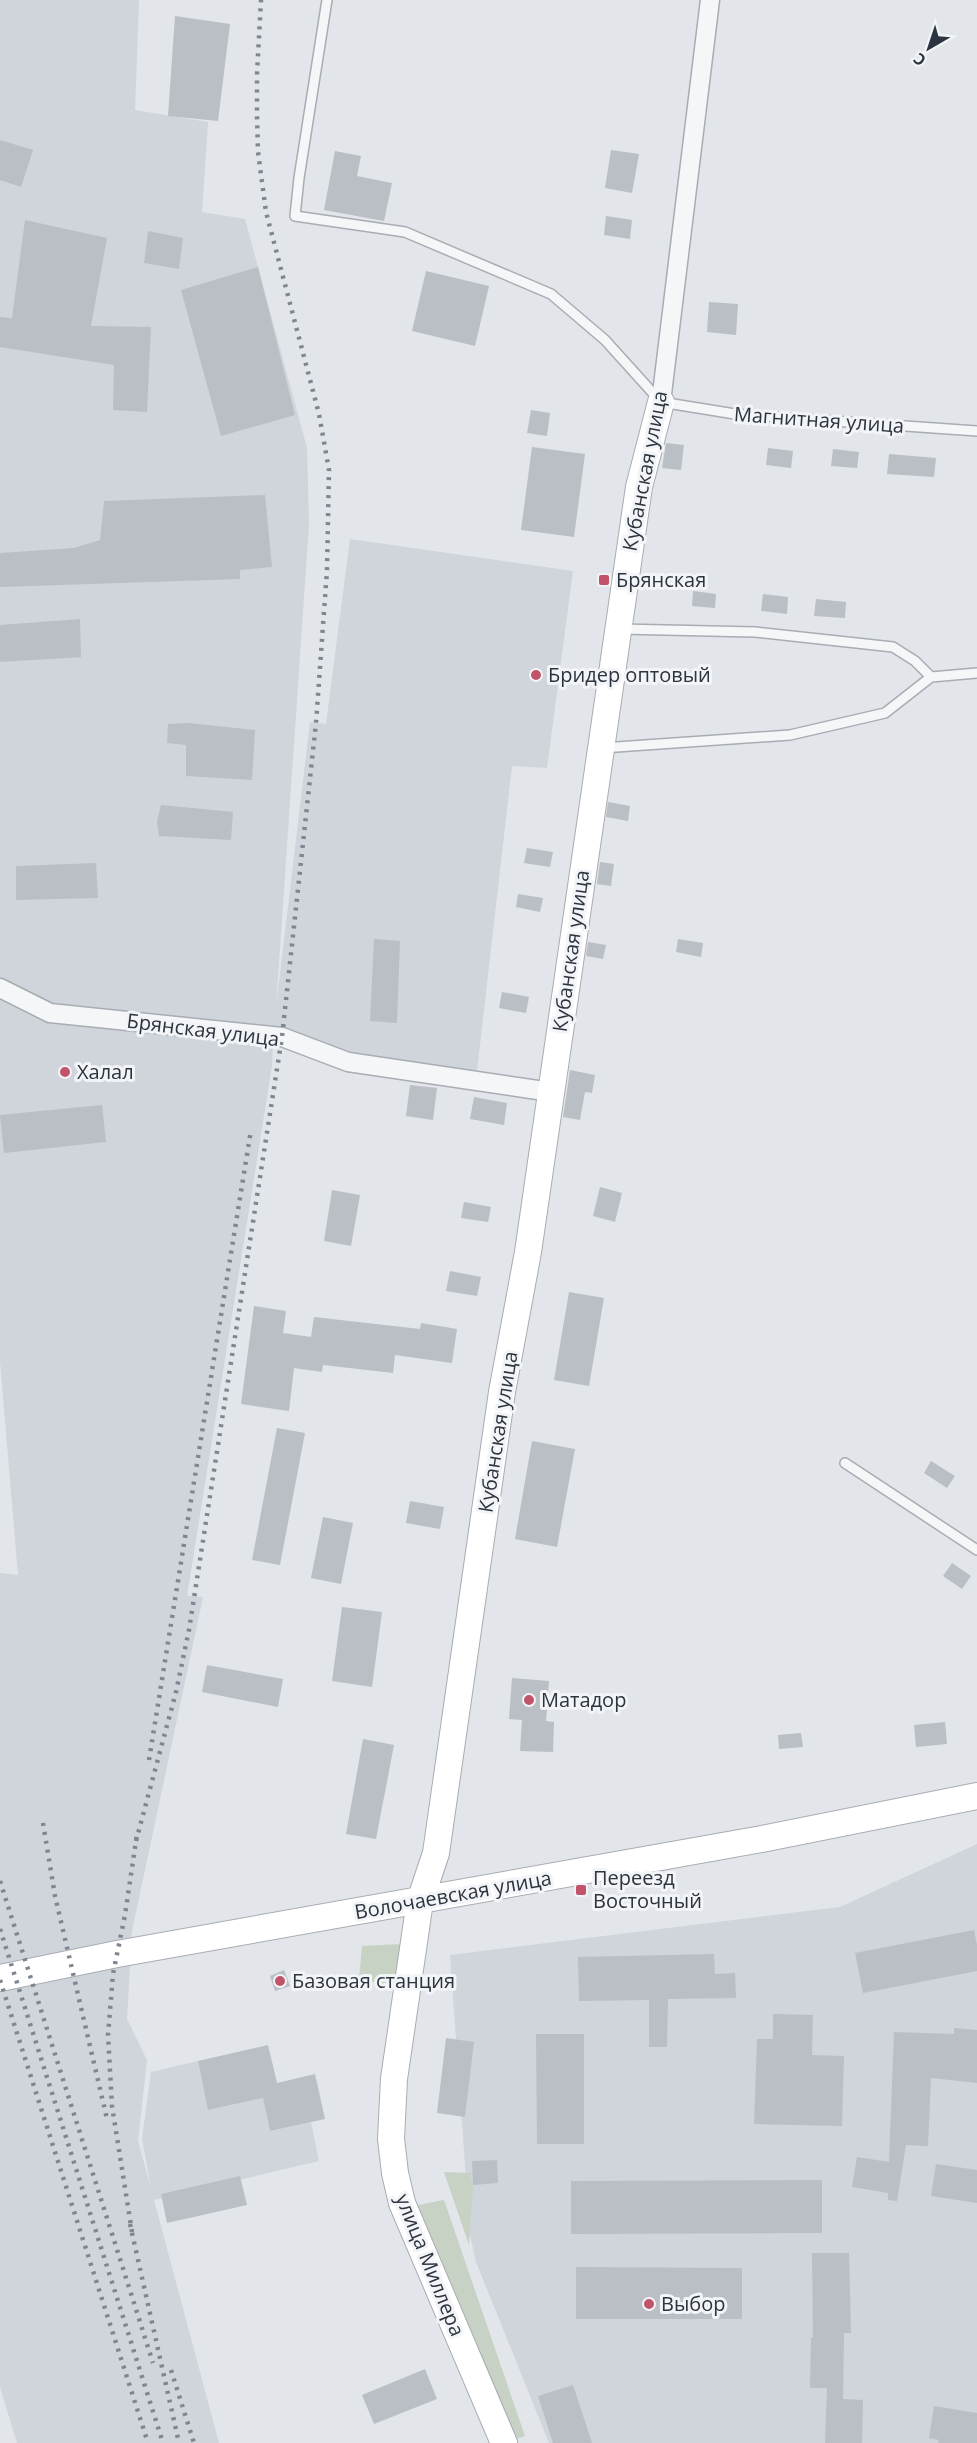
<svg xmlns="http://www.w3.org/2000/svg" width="977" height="2443" font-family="'Open Sans',sans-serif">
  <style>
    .built { fill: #d0d4db }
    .green { fill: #c8d2c4 }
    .building { fill: #babfc5 }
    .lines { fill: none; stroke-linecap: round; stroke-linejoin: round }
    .lane-casing { stroke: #a8acb3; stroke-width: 12 }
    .street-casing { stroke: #a8acb3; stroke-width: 21 }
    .secondary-casing { stroke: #a8acb3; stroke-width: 28 }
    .lane { stroke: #f4f6f8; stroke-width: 9 }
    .street { stroke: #f4f6f8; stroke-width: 18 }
    .secondary { stroke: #fff; stroke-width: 26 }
    .rail { stroke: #7d8691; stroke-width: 4.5; stroke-dasharray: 3 6; stroke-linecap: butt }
    .poi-dot { fill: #c1546b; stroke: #f2f4f7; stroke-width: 2 }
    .labels { text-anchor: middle; stroke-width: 6; stroke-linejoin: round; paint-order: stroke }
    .street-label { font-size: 20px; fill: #2c343f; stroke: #f2f4f7 }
    .poi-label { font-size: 20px; fill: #2c343f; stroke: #f2f4f7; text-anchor: start }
  </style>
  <rect width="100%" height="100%" fill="#e2e5e9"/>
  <!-- built -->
  <path class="built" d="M0 0H139L135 110 208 122 202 212 245 219 307 448 309 524 276 1007 310 722 326 724 350 539 573 571 547 768 512 766 477 1071 273 1041 272 1066 187 1596 203 1597 132 1931 127 2019 147 2060 138 2141 151 2188 142 2139 151 2072 198 2061 209 2110 263 2098 270 2131 311 2122 319 2161 154 2200 219 2443H17L0 2387V1573L18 1575 0 1361Z
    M977 1844V2443H549L476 2262 470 2235 450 1955 840 1907Z"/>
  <!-- green -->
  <path class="green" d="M402 1944 398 1987 359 1979 362 1946Z
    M444 2172 470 2173 473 2187 469 2245Z
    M444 2200 525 2436 513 2440 418 2205Z"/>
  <!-- building -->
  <path class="building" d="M175 16 230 24 218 121 168 116Z
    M0 140 33 150 21 187 0 180Z
    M611 150 639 154 632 193 605 188Z
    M335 151 361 156 357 176 392 183 384 221 324 210Z
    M606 216 632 220 630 239 604 235Z
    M25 220 107 238 91 326 151 327 147 412 113 410 114 365 0 347V317L12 318Z
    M148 231 183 238 179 269 144 263Z
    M258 267 295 415 221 436 181 290Z
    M426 271 489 286 475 346 412 331Z
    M709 302 738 304 736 335 707 332Z
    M531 410 550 413 547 436 527 433Z
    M666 443 684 445 681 470 662 468Z
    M532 447 585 454 574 537 521 530Z
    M768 448 793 451 791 468 766 465Z
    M833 449 859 452 857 468 831 466Z
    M889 454 936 458 934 477 887 474Z
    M265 495 272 567 240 570V579L0 587V553L74 548 100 540 104 501Z
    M693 591 716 594 715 608 692 606Z
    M763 594 788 597 787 614 761 611Z
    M816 599 846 602 845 618 814 616Z
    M80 619 81 657 0 662V625Z
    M188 723 255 730 252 780 186 776V745L167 743 168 724Z
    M608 802 630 806 628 821 606 817Z
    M161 805 233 812 231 840 159 836 157 821Z
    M527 848 553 852 550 867 524 863Z
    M600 862 614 864 611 886 597 884Z
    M96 863 98 898 16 900V866Z
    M518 894 543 898 540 912 516 907Z
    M374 939 400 941 397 1023 370 1021Z
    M678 939 703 943 701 957 676 952Z
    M588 942 606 945 603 959 586 956Z
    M502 992 529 997 526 1013 499 1008Z
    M570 1070 595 1075 592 1093 585 1092 580 1120 563 1117Z
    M410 1085 437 1088 433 1120 406 1116Z
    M474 1097 507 1103 504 1125 470 1119Z
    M102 1105 106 1142 4 1153 0 1115Z
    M600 1187 622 1193 615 1222 593 1216Z
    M332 1190 360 1195 351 1246 324 1241Z
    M464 1202 491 1207 488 1222 461 1218Z
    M450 1271 481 1277 477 1296 446 1291Z
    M569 1292 604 1298 589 1386 554 1380Z
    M254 1306 286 1311 283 1333 311 1337 314 1317 420 1329 421 1323 457 1329 452 1363 395 1355 393 1373 323 1365 322 1372 294 1368 289 1411 241 1404Z
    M277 1428 305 1433 280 1565 252 1560Z
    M532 1441 575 1449 557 1547 515 1539Z
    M931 1461 955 1476 947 1488 924 1473Z
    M410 1501 444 1507 440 1529 406 1523Z
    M323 1517 353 1523 341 1584 311 1578Z
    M952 1563 971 1576 962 1589 943 1576Z
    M342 1607 382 1612 372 1687 332 1681Z
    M207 1665 283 1679 278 1707 202 1692Z
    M512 1678 549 1681 546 1721 554 1722 553 1752 520 1751 522 1720 509 1719Z
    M945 1722 947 1744 916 1747 914 1725Z
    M801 1733 803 1747 779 1749 778 1735Z
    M363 1739 394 1745 376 1839 346 1834Z
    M974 1930 977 1945V1971L863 1993 855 1953Z
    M714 1954 715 1974 735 1973 736 1998 668 1999 667 2047H649V2000L579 2001 578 1957Z
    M284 1970 290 1986 275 1991 270 1976Z
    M773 2014 813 2015 812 2055 844 2056 842 2126 754 2124 757 2039H773Z
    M954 2028 977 2030V2083L931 2078 928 2146 906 2145 897 2201 888 2200V2193L852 2187 857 2157 889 2162 894 2032 954 2034Z
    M536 2034H584V2144H537Z
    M446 2038 474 2042 465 2117 437 2113Z
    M268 2045 277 2083 315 2074 325 2119 270 2131 263 2098 208 2110 198 2061Z
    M497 2160 498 2183 473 2185 472 2161Z
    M936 2164 977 2170V2203L931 2196Z
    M240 2176 247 2205 167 2223 161 2194Z
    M822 2180V2233L571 2234V2181Z
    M812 2253H849L851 2333H844L843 2399 863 2400 862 2443H825L827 2388H810L811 2337 813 2338Z
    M576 2267 742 2268V2319H576Z
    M425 2369 437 2399 374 2424 362 2395Z
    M573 2385 592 2443H553L538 2396Z
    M934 2406 977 2413V2443H938L939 2440 929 2438Z"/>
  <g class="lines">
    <defs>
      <path id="lane" d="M327 0 299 178 295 216 405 232 551 294 605 340 661 402 735 414 977 431
        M620 629 755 632 893 647 915 661 931 677
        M602 748 790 735 885 713 931 677 977 673
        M845 1463 977 1550"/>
      <path id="street" d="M661 402 710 0
        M0 988 50 1013 282 1037 348 1062 551 1092"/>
      <path id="secondary" d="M0 1978 117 1954 762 1839 977 1796
        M504 2443 402 2203 395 2173 391 2139 394 2079 420 1901 436 1853 502 1392 528 1252 639 487 661 402"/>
    </defs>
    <!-- lane casing -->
    <use href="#lane" class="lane-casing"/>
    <!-- street casing -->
    <use href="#street" class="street-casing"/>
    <!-- secondary casing -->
    <use href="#secondary" class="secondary-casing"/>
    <!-- lane -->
    <use href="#lane" class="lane"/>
    <!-- street -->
    <use href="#street" class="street"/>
    <!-- secondary -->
    <use href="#secondary" class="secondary"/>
    <!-- rail -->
    <path class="rail" d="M149 1760 251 1130
      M43 1823 55 1896 107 2119
      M136 1841 176 1692 189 1630 282 1037 316 723 327 570 329 470 319 414 266 212 258 152 257 116V74L261 0
      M0 1881 153 2363
      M0 1929 163 2443
      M0 1980 148 2443
      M130 2224 179 2443
      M132 2232 112 2106 108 2035 113 1974 125 1915 137 1834
      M171 2370 194 2443"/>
  </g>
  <!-- markers -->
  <g class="poi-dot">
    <rect x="598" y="574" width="12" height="12" rx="3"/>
    <circle cx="536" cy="675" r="6"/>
    <circle cx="65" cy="1072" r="6"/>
    <circle cx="529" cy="1700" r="6"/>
    <rect x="575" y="1884" width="12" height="12" rx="3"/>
    <circle cx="280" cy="1981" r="6"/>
    <circle cx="649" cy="2304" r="6"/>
  </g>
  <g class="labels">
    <!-- street labels -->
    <g class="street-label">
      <text transform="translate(819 420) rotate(4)" y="7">Магнитная улица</text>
      <text transform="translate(645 471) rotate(-79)" y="7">Кубанская улица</text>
      <text transform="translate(571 951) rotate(-82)" y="7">Кубанская улица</text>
      <text transform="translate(203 1030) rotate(7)" y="7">Брянская улица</text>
      <text transform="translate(498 1432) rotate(-81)" y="7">Кубанская улица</text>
      <text transform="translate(453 1895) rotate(-10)" y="7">Волочаевская улица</text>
      <text transform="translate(430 2265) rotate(68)" y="7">улица Миллера</text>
    </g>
    <!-- poi labels -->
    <g class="poi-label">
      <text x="616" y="587">Брянская</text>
      <text x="548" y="682">Бридер оптовый</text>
      <text x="77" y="1079">Халал</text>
      <text x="541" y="1707">Матадор</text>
      <text x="593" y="1885">Переезд<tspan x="593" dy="23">Восточный</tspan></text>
      <text x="292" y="1988">Базовая станция</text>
      <text x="661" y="2311">Выбор</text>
    </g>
  </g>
  <!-- north arrow -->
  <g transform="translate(929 48) rotate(219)" stroke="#f2f4f7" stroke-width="4.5" paint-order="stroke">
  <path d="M0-4.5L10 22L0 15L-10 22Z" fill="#2c343f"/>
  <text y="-9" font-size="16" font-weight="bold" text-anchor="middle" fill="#2c343f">С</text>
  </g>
</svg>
